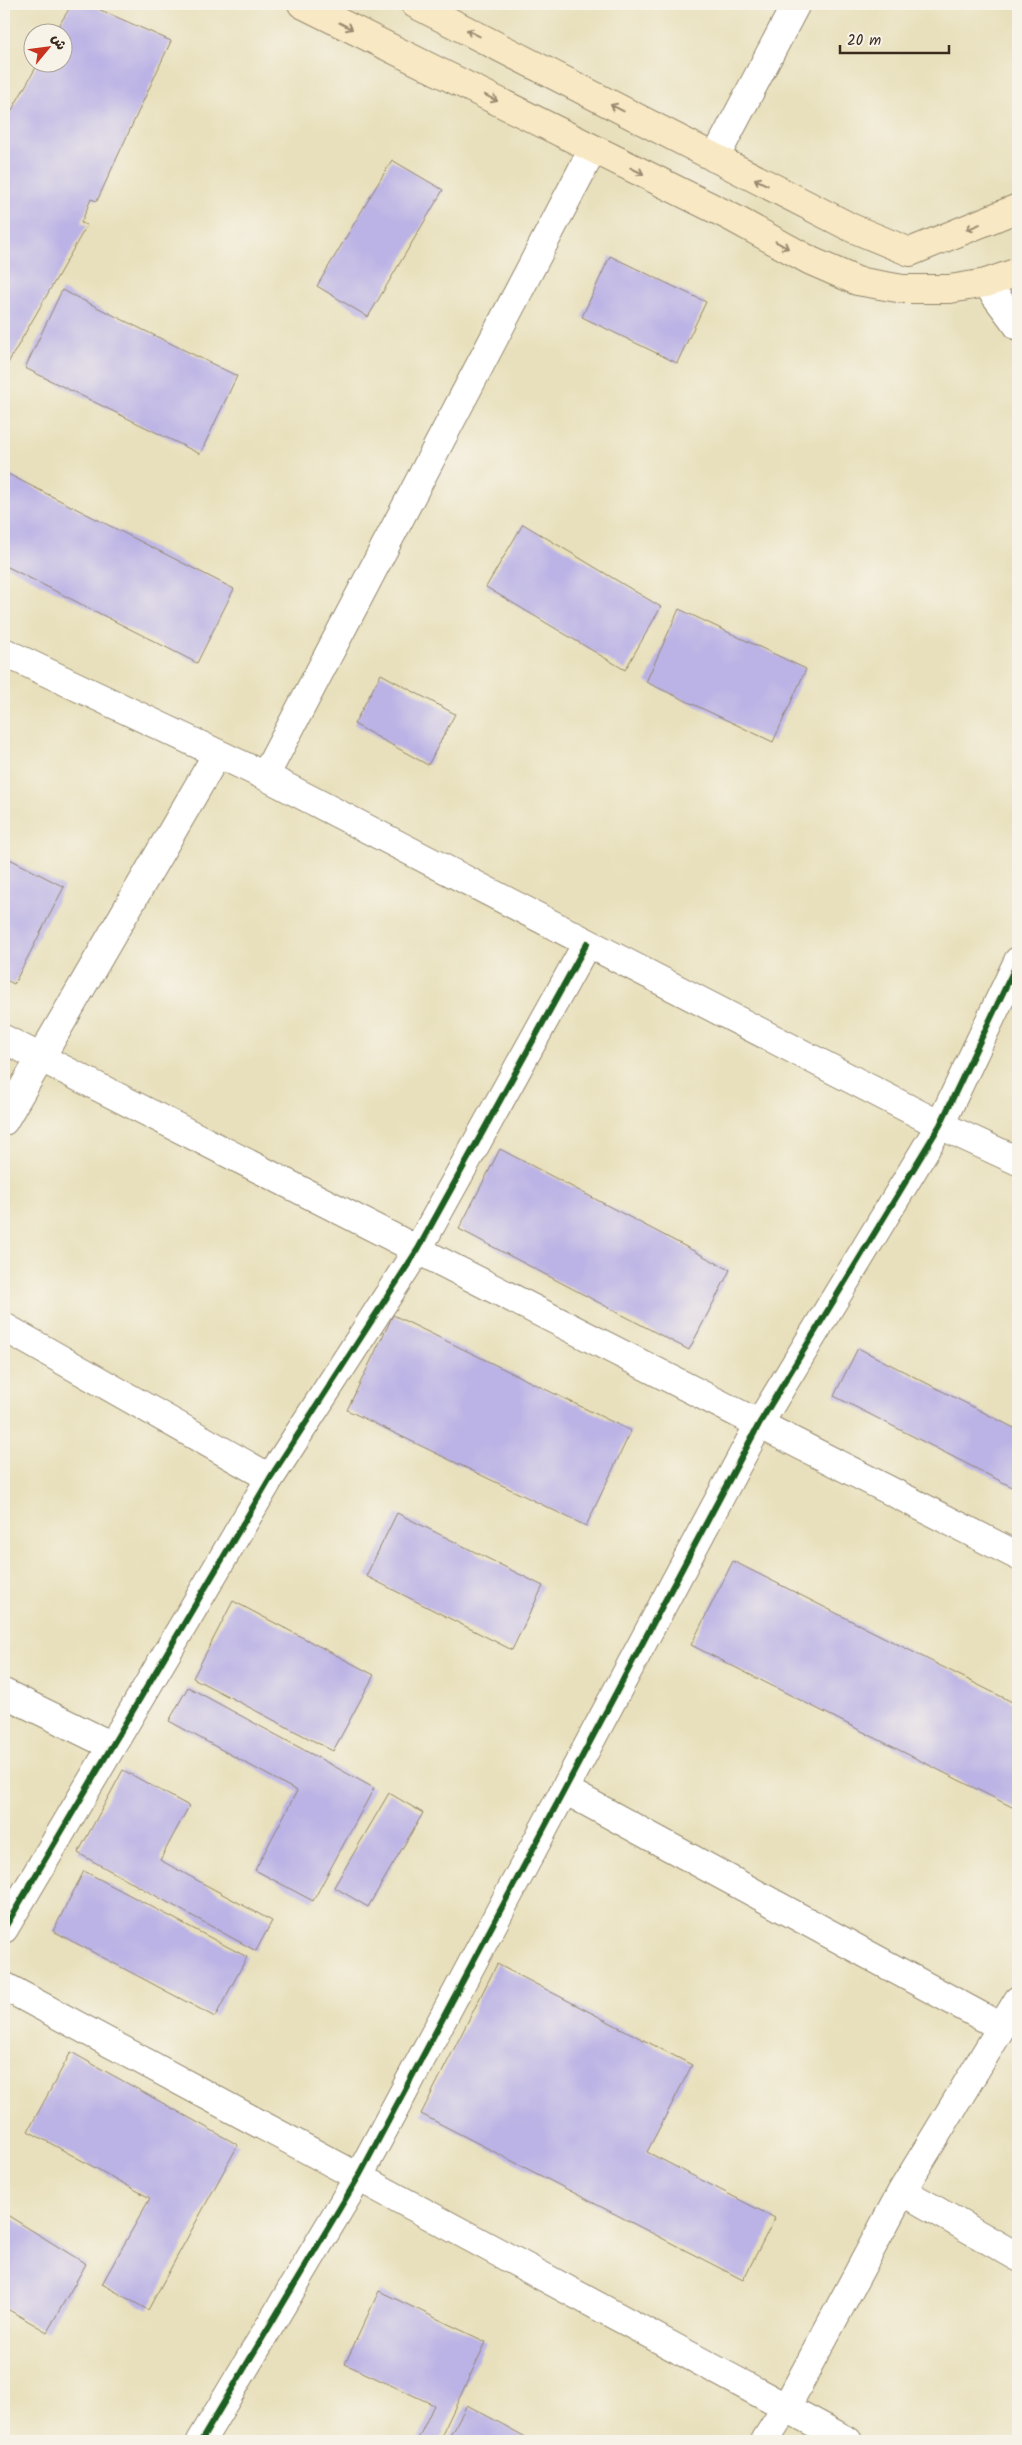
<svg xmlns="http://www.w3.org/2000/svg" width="1022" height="2445" font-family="Kalam,'Playpen Sans Arabic',sans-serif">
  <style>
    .building { fill: #bbb3e5 }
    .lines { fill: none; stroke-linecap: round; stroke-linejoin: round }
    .street-casing { stroke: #92856d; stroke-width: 30 }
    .secondary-casing { stroke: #92856d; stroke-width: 30 }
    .street { stroke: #fff; stroke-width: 28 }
    .secondary { stroke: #f8e8c3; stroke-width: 28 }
    .cycleway-casing { stroke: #f7f3e8; stroke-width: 9 }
    .cycleway { stroke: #1b5e20; stroke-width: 6 }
    .oneway { stroke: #9a8970 }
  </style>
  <rect width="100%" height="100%" fill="#f7f3e8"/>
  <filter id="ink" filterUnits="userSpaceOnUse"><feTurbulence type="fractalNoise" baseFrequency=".02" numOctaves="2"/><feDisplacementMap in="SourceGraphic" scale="10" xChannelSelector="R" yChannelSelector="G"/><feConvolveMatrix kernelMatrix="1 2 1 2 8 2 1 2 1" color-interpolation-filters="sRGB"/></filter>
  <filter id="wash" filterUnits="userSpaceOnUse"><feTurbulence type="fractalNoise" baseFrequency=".0096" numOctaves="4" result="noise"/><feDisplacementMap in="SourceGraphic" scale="20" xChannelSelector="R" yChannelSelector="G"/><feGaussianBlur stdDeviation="1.12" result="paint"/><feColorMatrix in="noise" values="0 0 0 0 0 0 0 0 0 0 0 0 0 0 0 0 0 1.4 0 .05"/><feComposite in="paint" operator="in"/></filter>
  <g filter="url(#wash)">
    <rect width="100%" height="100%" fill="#e8e0bc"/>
    <g id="blocks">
      <!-- building -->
      <path class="building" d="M72 4H87L171 41 97 201 91 199 81 223 87 225 4 370V124L39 62H62V32H55Z
        M392 160 443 190 368 317 317 286Z
        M610 256 706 302 677 363 582 317Z
        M62 290 237 376 200 454 25 368Z
        M4 472 234 589 197 663 4 565Z
        M523 524 661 607 625 670 486 587Z
        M679 609 806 669 773 742 646 682Z
        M381 674 455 714 428 765 354 724Z
        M4 856 64 887 14 984 4 979Z
        M500 1149 730 1270 689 1350 459 1229Z
        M393 1315 631 1431 586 1526 347 1410Z
        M858 1348 1018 1430V1490L834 1396Z
        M397 1513 543 1586 512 1650 366 1576Z
        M733 1561 1018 1705V1810L691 1645Z
        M233 1601 374 1675 333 1751 193 1678Z
        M188 1687 374 1788 313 1901 255 1870 297 1791 169 1721Z
        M123 1770 189 1806 160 1860 272 1921 256 1951 78 1853Z
        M389 1793 423 1813 368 1907 334 1887Z
        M84 1871 247 1957 215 2017 53 1931Z
        M497 1964 692 2065 647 2152 775 2218 743 2280 421 2114Z
        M71 2052 238 2145 148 2310 102 2284 150 2198 28 2131Z
        M4 2213 86 2264 47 2332 4 2307Z
        M379 2291 486 2342 439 2441 418 2439 434 2405 345 2364Z
        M467 2405 533 2441H447Z"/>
    </g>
  </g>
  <g filter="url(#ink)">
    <use href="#blocks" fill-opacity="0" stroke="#92856d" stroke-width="1"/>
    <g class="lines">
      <defs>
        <path id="street" d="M715 158 796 4
          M986 283 1018 326
          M4 652 265 776 940 1125 1018 1161
          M265 776 593 149
          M4 1039 1018 1556
          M4 1121 217 754
          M4 1327 270 1478
          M4 1693 112 1746
          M565 1790 1001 2027
          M4 1929 270 1478 418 1249 587 943
          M4 1986 848 2441
          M902 2191 1018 2257
          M201 2441 359 2176 759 1424 940 1125 1018 961
          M765 2441 787 2406 902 2191 1018 2000"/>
        <path id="secondary" d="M302 4 731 217 811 261 857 281 903 289H950L986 283 1018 272
          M415 4 852 228 910 252 1018 208"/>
      </defs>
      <!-- street casing -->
      <use href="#street" class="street-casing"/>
      <!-- secondary casing -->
      <use href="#secondary" class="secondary-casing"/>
      <!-- street -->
      <use href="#street" class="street"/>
      <!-- secondary -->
      <use href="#secondary" class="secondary"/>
      <defs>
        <path id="cycleway" d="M4 1929 270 1478 418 1249 587 943
          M201 2441 359 2176 759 1424 940 1125 1018 961"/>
      </defs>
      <!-- cycleway casing -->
      <use href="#cycleway" class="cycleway-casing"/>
      <!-- cycleway -->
      <use href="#cycleway" class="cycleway"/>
    </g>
    <!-- one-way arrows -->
    <defs><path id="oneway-shaft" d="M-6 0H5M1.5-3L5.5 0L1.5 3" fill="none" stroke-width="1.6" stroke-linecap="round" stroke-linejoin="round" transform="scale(1.25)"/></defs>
    <g class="oneway">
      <use href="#oneway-shaft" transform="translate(346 26) rotate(27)"/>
      <use href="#oneway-shaft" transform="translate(473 33) rotate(-153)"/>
      <use href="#oneway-shaft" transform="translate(491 98) rotate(27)"/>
      <use href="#oneway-shaft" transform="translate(617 108) rotate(-153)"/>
      <use href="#oneway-shaft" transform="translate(637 171) rotate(26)"/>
      <use href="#oneway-shaft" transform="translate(761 182) rotate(-153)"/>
      <use href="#oneway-shaft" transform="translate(973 227) rotate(158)"/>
      <use href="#oneway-shaft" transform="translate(782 245) rotate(29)"/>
    </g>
  </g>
  <!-- margin -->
  <rect width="1022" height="2445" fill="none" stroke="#f7f3e8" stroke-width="20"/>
  <!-- north arrow -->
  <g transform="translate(48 48) rotate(61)"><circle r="24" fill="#f7f3e8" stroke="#aca397"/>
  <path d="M0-4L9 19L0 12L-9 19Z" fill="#c8321e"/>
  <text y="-8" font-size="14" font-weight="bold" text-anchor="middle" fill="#3b2a1e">ش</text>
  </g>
  <!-- scale -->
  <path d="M840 45v8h109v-8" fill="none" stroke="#3b2a1e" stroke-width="2.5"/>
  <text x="847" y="45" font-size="15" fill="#3b2a1e" stroke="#f7f3e8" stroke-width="4" paint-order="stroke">20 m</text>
</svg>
